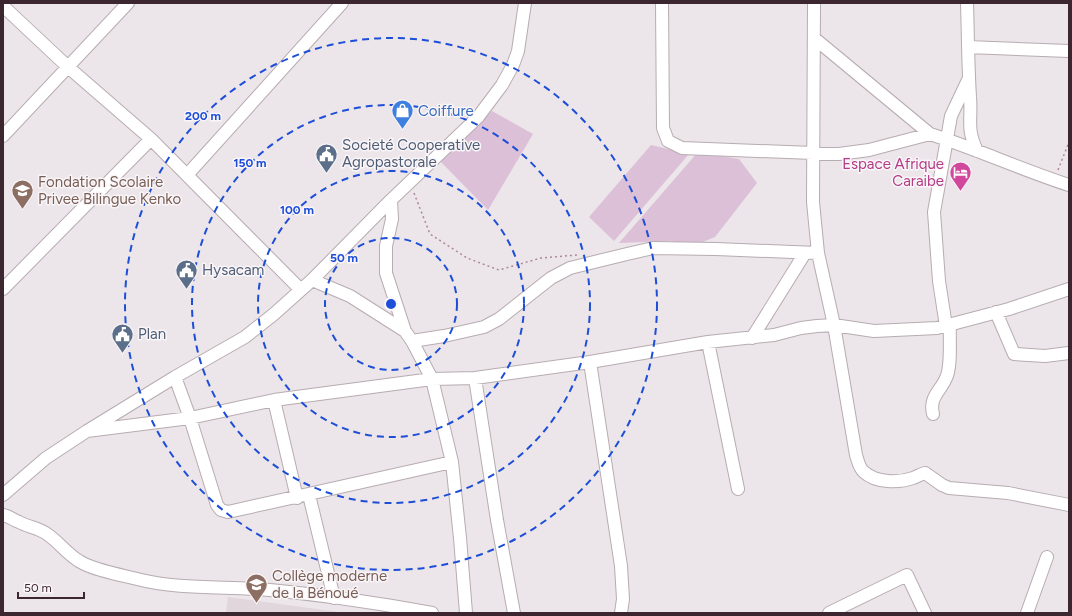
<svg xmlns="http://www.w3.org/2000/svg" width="1072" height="616" font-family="Figtree,sans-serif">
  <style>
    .built { fill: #e0d6dc }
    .green { fill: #dbc0d8 }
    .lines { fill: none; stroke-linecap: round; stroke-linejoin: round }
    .minor-casing { stroke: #b7acb1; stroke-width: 14 }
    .path { stroke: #ad8999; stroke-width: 1.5; stroke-dasharray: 2 3; stroke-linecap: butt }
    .minor { stroke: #fff; stroke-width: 12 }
    .ring { fill: none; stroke: #1d4ed8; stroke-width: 2; stroke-dasharray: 7 5 }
    .labels { text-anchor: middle; stroke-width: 3; stroke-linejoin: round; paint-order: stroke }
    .shop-label { font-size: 15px; fill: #366cbe; stroke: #f9f5f8; text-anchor: start }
    .service-label { font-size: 15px; fill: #4e5e75; stroke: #f9f5f8; text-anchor: start }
    .hotel-label { font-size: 15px; fill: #b23c85; stroke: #f9f5f8; text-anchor: end }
    .education-label { font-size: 15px; fill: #785e54; stroke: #f9f5f8; text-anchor: start }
    .centre { fill: #1d4ed8; stroke: #f9f5f8; stroke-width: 2 }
    .ring-label { font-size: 12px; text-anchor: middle; font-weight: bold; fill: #1d4ed8; stroke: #f9f5f8; stroke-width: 3; stroke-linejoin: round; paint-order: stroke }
  </style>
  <rect width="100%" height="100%" fill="#ece5e9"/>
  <!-- built -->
  <path class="built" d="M228 597 346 613H226Z"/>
  <!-- green -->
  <path class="green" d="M492 111 533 134 488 210 440 161Z
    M651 145 689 154 614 241 589 217Z
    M698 152 739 159 757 183 715 237 690 247 671 241 619 243Z"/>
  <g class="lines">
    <defs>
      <path id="minor" d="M662 3 663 128 668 141 682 148 839 154 869 150 930 134
        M814 3 813 202 818 253 834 325 856 455C858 461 859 468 864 472 876 483 899 483 913 478 917 477 920 474 925 473L942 485 949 488 1008 493 1069 505
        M967 3C968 34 968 65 970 97 972 120 966 128 977 151
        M3 6 68 67 151 139 301 290
        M814 38 930 134C977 149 1022 170 1069 185
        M968 47 1069 51
        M3 136 128 3
        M187 175 342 3
        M391 200 392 219 386 246V273L405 331 412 341 432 379 452 462 460 538 466 613
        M312 280 350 296 405 331
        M3 289 151 139
        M996 312 1014 354 1045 356 1069 353
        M946 326 939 281 934 212 951 116 968 80
        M752 338 805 253
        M412 341 444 336 484 327 499 319 551 278 570 268 627 254 653 248 716 249 818 253
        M708 342 738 489
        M590 362 621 566 623 599 621 613
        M175 377 190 418 217 505 221 510 228 512 452 462
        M475 378 497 520 514 613
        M274 400 297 498
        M933 414C929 397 940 392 946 378 952 366 949 339 950 325
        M87 431 190 418 274 400 432 379 475 378 590 362 708 342 774 335 801 328 817 326 834 325 874 331 937 328 1009 309 1069 289
        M3 495 46 458 87 431 175 377 245 337 274 314 312 280 391 200 478 117 502 85 513 65 518 51 525 3
        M309 495 334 598
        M3 515C9 516 13 520 19 522 28 527 39 528 47 534 59 542 67 554 79 561 93 570 121 575 137 579 180 590 226 586 270 590 324 595 378 603 432 613
        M829 613 907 575 925 613
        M1027 613 1047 557"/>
    </defs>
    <!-- minor casing -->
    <use href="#minor" class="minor-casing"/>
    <!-- path -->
    <path class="path" d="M1058 170 1069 142
      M414 193 430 234 467 258 499 270 541 258 577 255"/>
    <!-- minor -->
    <use href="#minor" class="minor"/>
  </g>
  <!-- distance rings -->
  <g class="ring">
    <circle cx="391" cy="304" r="66"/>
    <circle cx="391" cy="304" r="133"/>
    <circle cx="391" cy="304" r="199"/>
    <circle cx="391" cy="304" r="266"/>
  </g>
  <!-- icons -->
  <defs>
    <symbol id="shop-pin" viewBox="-11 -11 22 30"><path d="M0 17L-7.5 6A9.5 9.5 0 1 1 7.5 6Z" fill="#3f7fe0" stroke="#f9f5f8"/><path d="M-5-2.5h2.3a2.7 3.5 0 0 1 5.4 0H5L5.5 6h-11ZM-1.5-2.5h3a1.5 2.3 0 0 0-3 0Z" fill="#fff"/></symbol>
    <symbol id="civic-pin" viewBox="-11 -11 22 30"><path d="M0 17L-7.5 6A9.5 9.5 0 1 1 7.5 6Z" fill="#5c6f8a" stroke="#f9f5f8"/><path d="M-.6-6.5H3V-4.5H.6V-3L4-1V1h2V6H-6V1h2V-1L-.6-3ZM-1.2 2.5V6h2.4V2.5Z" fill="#fff"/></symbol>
    <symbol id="hotel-pin" viewBox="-11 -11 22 30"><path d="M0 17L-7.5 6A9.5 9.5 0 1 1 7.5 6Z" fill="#d1479c" stroke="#f9f5f8"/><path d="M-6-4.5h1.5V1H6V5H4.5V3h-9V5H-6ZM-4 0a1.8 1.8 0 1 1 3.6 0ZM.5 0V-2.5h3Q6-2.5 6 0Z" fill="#fff"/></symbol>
    <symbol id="school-pin" viewBox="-11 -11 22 30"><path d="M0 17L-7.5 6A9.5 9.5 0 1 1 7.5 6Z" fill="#8d6e63" stroke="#f9f5f8"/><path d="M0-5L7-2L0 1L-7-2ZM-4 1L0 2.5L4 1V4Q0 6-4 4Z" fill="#fff"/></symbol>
  </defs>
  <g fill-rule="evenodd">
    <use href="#shop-pin" x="390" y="98" width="25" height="34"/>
    <use href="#civic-pin" x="314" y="142" width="25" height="34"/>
    <use href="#hotel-pin" x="948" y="160" width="25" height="34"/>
    <use href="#school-pin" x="10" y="178" width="25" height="34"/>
    <use href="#civic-pin" x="174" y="258" width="25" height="34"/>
    <use href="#civic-pin" x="110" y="322" width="25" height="34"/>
    <use href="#school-pin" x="244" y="572" width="25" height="34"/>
  </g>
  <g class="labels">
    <!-- shop labels -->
    <g class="shop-label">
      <text x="418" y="116">Coiffure</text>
    </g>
    <!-- service labels -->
    <g class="service-label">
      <text x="342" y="150">Societé Cooperative<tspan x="342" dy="17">Agropastorale</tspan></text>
      <text x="202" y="275">Hysacam</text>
      <text x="138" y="339">Plan</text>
    </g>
    <!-- hotel labels -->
    <g class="hotel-label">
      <text x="944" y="169">Espace Afrique<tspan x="944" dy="17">Caraibe</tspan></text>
    </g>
    <!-- education labels -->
    <g class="education-label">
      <text x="38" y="187">Fondation Scolaire<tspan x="38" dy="17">Privee Bilingue Kenko</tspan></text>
      <text x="272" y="581">Collège moderne<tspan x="272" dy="17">de la Bénoué</tspan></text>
    </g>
  </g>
  <circle cx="391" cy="304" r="6" class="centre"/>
  <g class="ring-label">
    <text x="203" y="120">200 m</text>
    <text x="250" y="167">150 m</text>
    <text x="297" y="214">100 m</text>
    <text x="344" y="262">50 m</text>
  </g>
  <!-- border -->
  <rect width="1072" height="616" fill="none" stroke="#3c262f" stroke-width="8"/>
  <!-- scale -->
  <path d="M18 592v6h66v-6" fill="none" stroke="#3c262f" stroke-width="2"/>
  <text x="24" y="592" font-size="12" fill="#3c262f" stroke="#f9f5f8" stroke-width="3" paint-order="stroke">50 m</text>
</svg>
